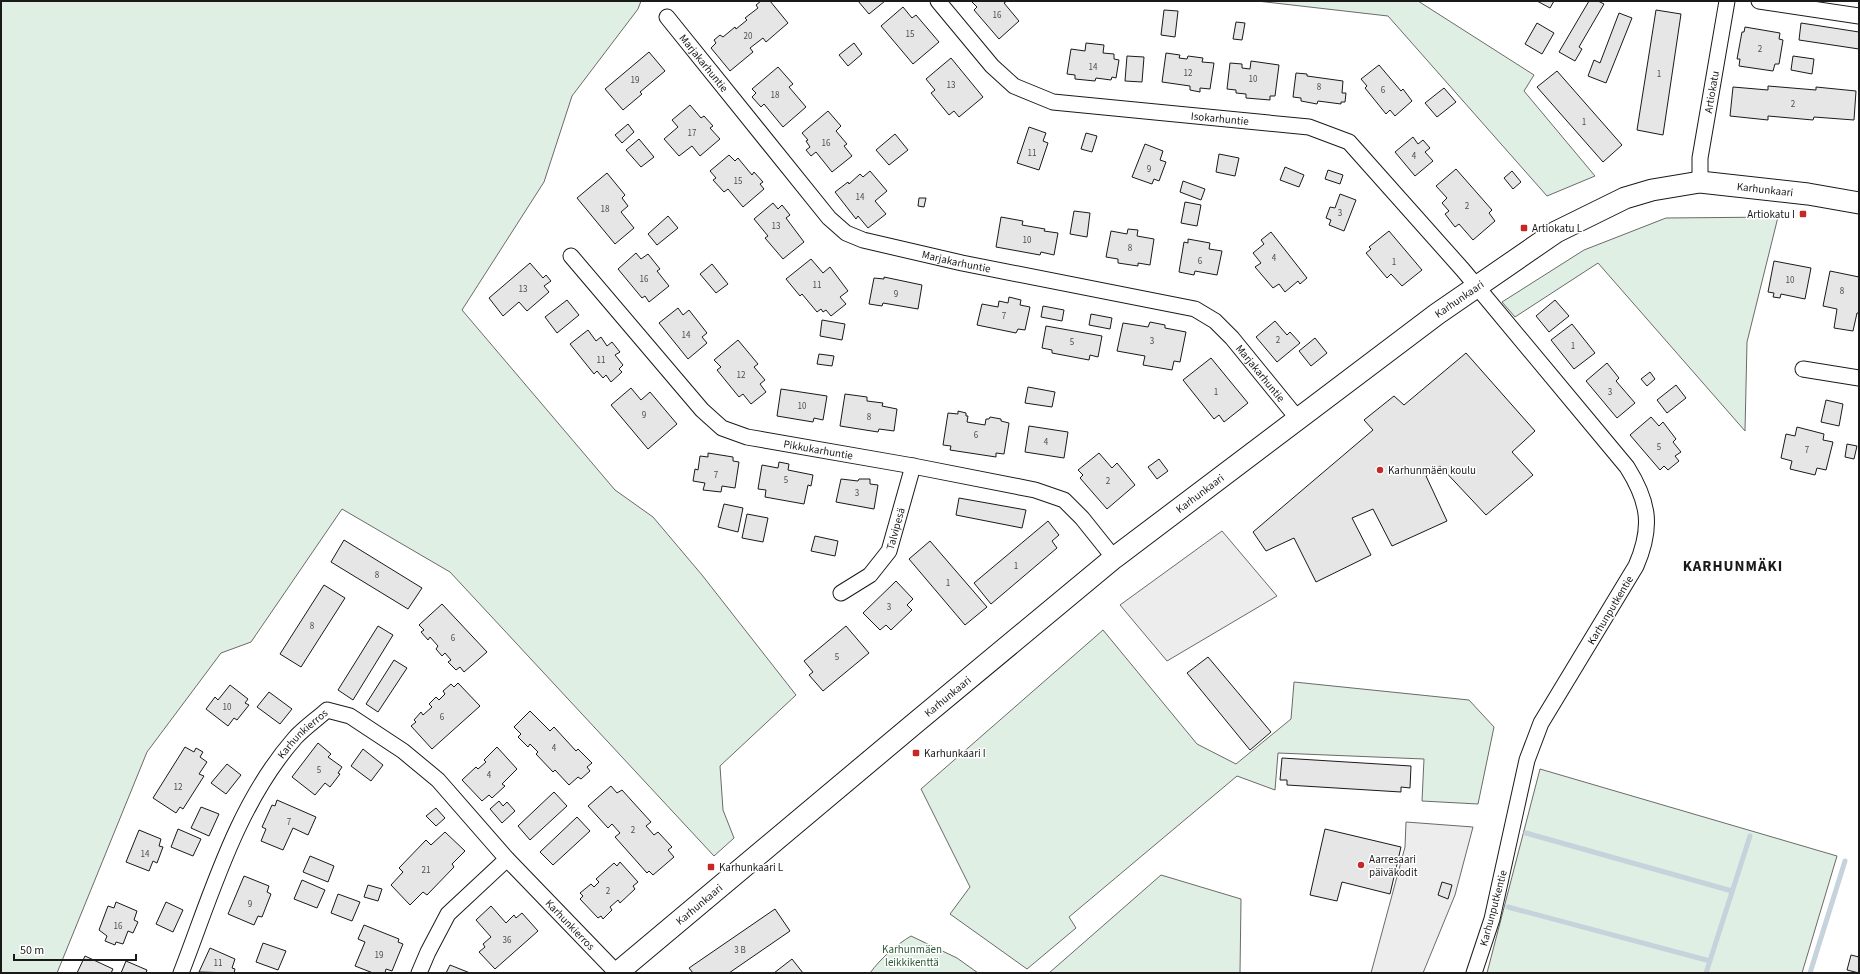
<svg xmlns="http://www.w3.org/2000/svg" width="1860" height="974" font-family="'Source Sans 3',sans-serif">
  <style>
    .green { fill: #e0efe3; stroke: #6a6a6a }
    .parking { fill: #ededed; stroke: #6a6a6a }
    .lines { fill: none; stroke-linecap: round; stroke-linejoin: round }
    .stream { stroke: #c6d2dc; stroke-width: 5 }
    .building { fill: #e6e6e6; stroke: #1a1a1a }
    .street-casing { stroke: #1a1a1a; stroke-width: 17 }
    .secondary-casing { stroke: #1a1a1a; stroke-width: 23 }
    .street { stroke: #fff; stroke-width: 15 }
    .secondary { stroke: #fff; stroke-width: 21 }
    .poi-dot { fill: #c62828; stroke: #fff; stroke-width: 1.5 }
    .labels { text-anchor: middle; stroke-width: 3; stroke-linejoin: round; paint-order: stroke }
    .number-label { font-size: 9px; fill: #4d4d4d }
    .street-label { font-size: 11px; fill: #1a1a1a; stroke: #fff }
    .poi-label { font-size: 11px; fill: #1a1a1a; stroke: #fff; text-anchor: start }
    .park-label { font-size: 11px; fill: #2b5a34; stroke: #fff }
    .district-label { font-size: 15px; font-weight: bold; letter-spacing: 1px; fill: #1a1a1a; stroke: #fff }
  </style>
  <rect width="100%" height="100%" fill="#fff"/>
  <!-- green -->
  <path class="green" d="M1 1H641L638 9 572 96 544 182 462 310 615 490 653 517 702 575 796 695 720 766 723 810 734 838 714 856 450 572 342 509 251 642 221 653 147 752 57 973H1Z
    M1257 1H1418L1534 75 1524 91 1595 176 1547 196 1388 16Z
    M1778 217 1747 342 1745 431 1598 263 1515 317 1502 302 1584 250 1666 218Z
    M1103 630 1197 744 1236 764 1291 719 1294 682 1469 700 1494 727 1478 804 1422 801 1424 759 1278 753 1275 790 1237 776 1069 917 1076 928 1027 969 950 914 970 887 921 789Z
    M1540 769 1837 856 1802 973H1487Z
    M1161 875 1241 899 1240 973H1049Z
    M911 936 957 958 978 973H870C881 958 896 945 911 936Z"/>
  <!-- parking -->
  <path class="parking" d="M1222 531 1277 596 1167 661 1120 605Z
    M1406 822 1473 827 1455 895 1423 973H1371L1405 847Z"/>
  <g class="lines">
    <!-- stream -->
    <path class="stream" d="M1526 833 1732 891
      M1508 907 1710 961
      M1706 973 1750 836
      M1810 973 1845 861"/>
  </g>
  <!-- building -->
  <path class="building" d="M761 1H770L788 23 766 42 763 38 750 48 753 52 730 71 711 48 716 43 714 40 720 35 723 37 735 27 736 29 747 20 745 18 758 8 756 5Z
    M858 1H885L869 14Z
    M971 1H1007L1004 3 1019 21 999 39 974 10 977 7Z
    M1537 1H1554L1550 8Z
    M1589 1H1598L1604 4 1579 47 1582 49 1575 61 1559 52Z
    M903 7 912 18 916 15 939 42 913 64 881 26Z
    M1164 10 1178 11 1175 37 1161 35Z
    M1656 10 1681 14 1663 135 1637 130Z
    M1619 13 1632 18 1606 83 1588 76 1594 60 1600 63Z
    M1236 22 1245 23 1242 40 1233 39Z
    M1537 23 1554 33 1542 54 1525 44Z
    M1801 23 1859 32V49L1799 40Z
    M1745 27 1780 33 1779 39 1783 40 1779 64H1775L1773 71 1739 66 1740 59H1737L1742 32H1744Z
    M854 43 862 54 848 66 839 55Z
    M1086 43 1104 45 1103 53 1114 54V59L1119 60 1116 78 1112 77 1111 80 1096 78 1095 81 1075 79V75L1067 74 1071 49 1085 51Z
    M649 52 665 71 640 92 642 94 623 110 605 89Z
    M1166 53 1180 55 1179 58 1187 59 1188 56 1203 58 1202 62 1214 63 1210 89 1200 88V92L1190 90V86L1162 82Z
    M1127 56 1144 57 1142 82 1125 81Z
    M1793 56 1814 59 1812 74 1791 70Z
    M951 58 983 97 959 117 954 111 949 115 931 93 935 90 926 79Z
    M1251 61 1279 65 1275 96H1270V100L1246 98V94L1236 93V90L1227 89 1230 63 1242 64V68L1250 69Z
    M1379 65 1401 91 1403 89 1412 101 1395 116 1390 110 1386 114 1365 88 1367 86 1361 79Z
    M778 67 793 84 789 87 806 107 783 127 764 104 761 107 752 97 756 93 752 89Z
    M1557 71 1622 145 1603 162 1537 87Z
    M1296 73 1307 74V76L1343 81 1342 93H1346L1345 102H1341V104L1318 101 1317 104 1301 101V98L1293 97Z
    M1768 86 1816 90V87L1856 91 1854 120 1814 117 1813 120 1768 116V120L1730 116 1733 87 1768 90Z
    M1444 88 1456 102 1437 117 1425 103Z
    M690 105 701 118 704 116 713 126 710 128 720 139 700 156 692 146 679 156 664 139 678 127 672 120Z
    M828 111 841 126 836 131 847 144 844 146 852 156 832 172 816 152 811 156 806 150 810 147 806 141 808 140 802 133Z
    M628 124 634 132 622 143 615 135Z
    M1029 127 1046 133 1043 141 1048 143 1039 170 1017 163Z
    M1086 133 1097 136 1092 152 1081 149Z
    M895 134 908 150 889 165 876 150Z
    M1413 137 1418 144 1423 140 1430 148 1425 152 1433 161 1415 176 1395 152Z
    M639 139 654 157 641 167 626 150Z
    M1145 144 1163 151 1160 160 1166 162 1159 181 1154 179 1152 184 1132 177Z
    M1219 154 1239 158 1235 176 1216 172Z
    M729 155 735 161 738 158 752 175 754 172 763 182 760 184 764 189 743 207 728 189 724 192 713 180 716 178 710 171Z
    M1285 167 1304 175 1299 187 1280 180Z
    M1456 169 1492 210 1489 213 1495 221 1473 240 1459 224 1455 227 1445 214 1449 211 1442 203 1447 198 1436 186Z
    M1328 170 1343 175 1340 184 1325 179Z
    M870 171 887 191 875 201 886 214 868 228 858 216 856 219 835 192 848 182 849 184 860 174 863 177Z
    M1512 171 1521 182 1513 189 1504 178Z
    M607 173 625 195 622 198 628 206 621 212 634 228 615 244 577 198Z
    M1183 181 1205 189 1201 200 1180 192Z
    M1340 194 1356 200 1344 231 1329 225 1331 220 1326 218 1330 207 1335 208Z
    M919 198H926L924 207 918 206Z
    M1185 202 1201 205 1197 226 1181 223Z
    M773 203 778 209 782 205 790 215 786 218 804 242 783 259 765 238 768 236 754 219Z
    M1074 211 1090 213 1087 237 1070 234Z
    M668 216 678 228 657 245 648 234Z
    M1001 217 1023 221 1022 225 1045 229 1044 231 1058 233 1054 255 1041 252 1040 255 996 247Z
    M1128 229 1138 230 1137 236 1154 239 1150 265 1138 263V266L1118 263V259L1106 257 1111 231 1127 234Z
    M1389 231 1422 270 1402 286 1391 274 1387 278 1366 253 1371 249 1369 247Z
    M1271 232 1307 278 1300 284 1298 281 1285 292 1279 284 1273 288 1255 267 1261 263 1253 253 1264 244 1261 240Z
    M1188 239 1210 243 1209 249 1222 251 1217 275 1195 271 1194 275 1179 272 1184 242 1188 243Z
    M636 253 641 259 648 254 660 269 657 271 669 286 649 302 645 296 642 298 618 269Z
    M811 259 823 273 830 267 848 291 840 297 846 304 831 316 826 310 823 312 821 309 817 312 802 294 800 296 786 279Z
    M1774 261 1811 268 1805 299 1781 294 1780 298 1773 297 1774 293 1768 292Z
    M530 263 543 278 546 275 551 281 544 286 549 292 527 311 519 302 503 316 489 298Z
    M712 264 728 284 716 293 700 274Z
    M1830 271 1859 277V313H1857L1853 331 1834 328 1837 309 1823 306Z
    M884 277 922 285 918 309 883 303 882 306 869 304 874 278 884 279Z
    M1009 297 1021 300 1020 305 1030 307 1025 330 1018 329 1016 333 977 325 982 304 998 307 999 301 1008 303Z
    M567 300 579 315 557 333 545 317Z
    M1555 300 1569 316 1549 332 1536 316Z
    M1043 306 1064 310 1062 321 1041 317Z
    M678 308 683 315 689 310 707 333 702 337 707 343 688 359 659 323Z
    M1091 314 1112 318 1110 329 1089 325Z
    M822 320 845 324 842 340 820 336Z
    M1275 321 1287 335 1290 332 1300 343 1277 362 1256 337Z
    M1150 322 1165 325V328L1186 332 1180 362 1174 361 1172 370 1143 365 1145 356 1117 351 1123 323 1148 327Z
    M1572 324 1595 353 1574 369 1551 340Z
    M1046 326 1102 336 1098 357 1090 355 1089 360 1052 353V350L1042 348Z
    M588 330 596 341 601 337 607 346 612 342 620 352 615 355 623 365 619 369 622 372 611 382 606 375 603 378 597 371 594 374 570 344Z
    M1315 338 1327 353 1311 366 1299 351Z
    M738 340 758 364 754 367 765 380 760 384 766 392 751 404 743 394 739 397 717 370 721 367 714 360Z
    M1466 353 1535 431 1512 452 1533 475 1486 515 1440 466 1426 476 1447 521 1392 546 1373 509 1352 518 1371 555 1316 582 1294 538 1266 551 1253 532 1373 430 1364 420 1394 396 1404 405Z
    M819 354 834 356 832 366 817 364Z
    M1211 358 1248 403 1224 422 1219 415 1214 419 1183 380Z
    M1607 363 1619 378 1616 381 1635 403 1617 418 1586 381Z
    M1650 372 1655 379 1647 386 1641 379Z
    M1676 385 1686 398 1667 413 1657 400Z
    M1028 387 1055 392 1052 407 1025 403Z
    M631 388 641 400 650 392 677 424 648 449 611 405Z
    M781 389 827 396 823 420 814 418 813 422 777 416Z
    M845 394 867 397V401L883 403 882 406 897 409 894 431 879 429 878 432 840 426Z
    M1826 400 1843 404 1839 426 1821 422Z
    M958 411 966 413V416H968L967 422 985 425 986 419H989L990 417 1001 419V421L1009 423 1004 454 996 453V457L950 450 951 446 943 445 948 413 958 414Z
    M1651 417 1659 426 1663 422 1676 439 1673 442 1681 452 1675 456 1679 461 1668 470 1664 466 1660 470 1630 435Z
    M1029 426 1068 432 1064 458 1025 452Z
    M1797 427 1824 434 1823 440 1833 442 1826 470 1817 468 1815 475 1790 469 1792 461 1781 458 1786 434 1795 436Z
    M1847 444 1857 446 1854 459 1845 457Z
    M708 453 733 457V461L739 462 735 488 722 486 721 492 703 490 705 483 693 481 695 469 698 470 700 456 708 457Z
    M1099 453 1112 468 1117 463 1135 485 1107 509 1080 478 1083 475 1078 470Z
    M1159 459 1168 471 1157 479 1148 467Z
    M779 462 789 464 788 470 813 475 811 486 808 485 804 504 765 497 766 490 758 489 762 465 778 468Z
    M841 479 858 481 859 479H870V484L878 485 874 509 836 502Z
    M959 498 1026 510 1022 528 956 515Z
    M724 504 743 508 738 532 718 527Z
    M747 514 768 518 763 542 742 538Z
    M1048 521 1059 535 1052 541 1057 548 991 604 974 583Z
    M815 536 838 541 835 556 811 551Z
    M344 540 422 588 408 609 331 562Z
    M930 541 987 607 965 625 909 559Z
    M896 581 913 599 907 605 912 610 891 630 886 625 880 630 863 613Z
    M324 585 345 598 301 667 280 654Z
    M442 604 487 652 464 672 460 667 456 670 448 662 451 660 445 653 442 656 436 649 438 646 430 637 428 640 421 632 424 630 419 625Z
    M378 626 393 635 353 700 338 690Z
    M846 626 869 653 823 691 809 675 813 672 804 661Z
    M1208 657 1271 732 1250 750 1187 673Z
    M394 660 407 668 378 712 366 704Z
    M458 683 480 706 432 749 411 726 416 722 414 720 421 712 423 715 432 707 429 704 436 697 439 700 445 694 443 691 451 684 454 687Z
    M230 685 248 699 245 703 249 705 237 720 234 718 228 726 206 709 215 697 218 700Z
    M269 692 292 709 280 724 257 707Z
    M530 711 550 731 554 727 576 751 578 749 592 763 587 767 590 771 581 779 578 777 569 785 555 770 553 772 536 754 538 752 530 744 528 747 518 737 521 734 514 727Z
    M318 743 331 754 328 757 342 767 338 773 340 774 330 787 325 783 315 795 292 777Z
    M185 747 194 752 196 748 203 752 200 757 207 762 199 774 204 776 183 809 180 807 176 813 153 798Z
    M497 747 517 769 502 784 505 786 492 798 489 795 482 801 462 780 476 767 478 769 486 762 484 760Z
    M363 749 383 765 371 781 351 766Z
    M1282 758 1411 766 1410 788 1401 787V792L1287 785V780H1280Z
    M227 764 241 775 226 794 211 783Z
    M611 786 617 793 622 790 651 822 646 826 654 835 658 832 672 847 668 850 674 857 653 875 649 871 647 873 615 837 620 833 612 824 608 828 588 806Z
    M554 792 567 806 530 840 518 826Z
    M277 800 316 817 308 835 293 828 283 850 261 841 266 829 262 827 272 805 275 806Z
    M499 801 503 806 507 802 515 811 502 823 490 809Z
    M201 807 219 814 209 836 191 828Z
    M436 808 445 818 436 826 426 816Z
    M577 817 590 831 553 865 540 852Z
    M178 829 201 839 193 856 171 847Z
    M1325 829 1401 847 1390 894 1342 882 1337 901 1310 895Z
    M139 830 161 839 159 846 163 847 157 863 153 861 149 871 126 862Z
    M445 832 465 851 452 864 454 867 427 895 423 892 410 905 391 885 403 872 399 868 426 840 431 845Z
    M310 856 334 866 328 882 303 872Z
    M620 862 638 882 633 886 635 889 620 903 618 900 610 907 612 910 603 919 601 916 598 918 580 899 583 896 580 893 591 884 594 887 599 882 596 879 614 863 617 866Z
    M244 876 269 886 267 892 271 894 262 917 258 916 254 925 228 914Z
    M302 880 325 890 317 908 294 899Z
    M1442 882 1452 885 1448 899 1438 895Z
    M368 885 382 889 378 901 364 897Z
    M338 894 360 902 352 921 331 913Z
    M116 902 137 911 134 920 138 922 133 933 128 931 123 944 116 942 115 945 105 941 107 936 99 930 108 906 114 908Z
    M166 902 183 910 173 932 156 924Z
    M491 906 506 923 514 915 516 918 522 913 538 931 495 969 479 952 485 947 483 944 491 937 476 920Z
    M775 909 790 931 729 973H693L689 968Z
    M364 925 399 939 398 942 403 944 392 971 386 969 385 973H373L355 966 365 942 358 939Z
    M263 943 286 951 278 970 256 962Z
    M210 948 235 959 232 968 235 969 234 973 199 972Z
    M1851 955 1859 957V973L1847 970Z
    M85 956 113 969 111 973H77Z
    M792 959 803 973H774Z
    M126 961 147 970 146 973H121Z
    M450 965 470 973H446Z"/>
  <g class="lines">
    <defs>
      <g id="street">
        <path id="s1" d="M938 1 992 66 1014 86 1053 102 1309 127 1349 142 1463 270 1627 467C1649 502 1653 527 1636 566L1541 723 1527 760 1492 919 1474 973"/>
        <path d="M1759 1 1859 16"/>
        <path id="s2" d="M667 17 829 218 846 233 863 240 962 263 1195 309 1215 321 1232 338 1298 419"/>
        <path id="s3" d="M1700 182V158L1727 1"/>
        <path id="s4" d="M571 256 702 410 722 428 747 437 913 466 1035 490 1064 500 1082 518 1114 558"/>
        <path d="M1803 369 1859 378"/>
        <path id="s5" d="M841 593 870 575 889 551 913 466"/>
        <path id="s6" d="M181 973C212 893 237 804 295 738 304 728 317 719 327 710L350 716 403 751 438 780 507 859 617 973"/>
        <path d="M419 973 428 952 448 914 507 859"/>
      </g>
      <g id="secondary">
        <path id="s7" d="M617 973 914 724 1114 558 1437 314 1556 232 1625 198 1652 190 1700 182 1808 194 1859 203"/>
      </g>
    </defs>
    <!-- street casing -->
    <use href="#street" class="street-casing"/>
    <!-- secondary casing -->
    <use href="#secondary" class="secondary-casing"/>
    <!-- street -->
    <use href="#street" class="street"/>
    <!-- secondary -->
    <use href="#secondary" class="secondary"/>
  </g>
  <!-- markers -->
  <g class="poi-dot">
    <rect x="1799" y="210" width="8" height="8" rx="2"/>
    <rect x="1520" y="224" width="8" height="8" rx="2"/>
    <circle cx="1380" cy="470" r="4"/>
    <rect x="912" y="749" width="8" height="8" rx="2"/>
    <circle cx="1361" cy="865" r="4"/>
    <rect x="707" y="863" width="8" height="8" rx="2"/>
  </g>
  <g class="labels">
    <!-- number labels -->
    <g class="number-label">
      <text x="997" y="18">16</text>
      <text x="910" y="37">15</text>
      <text x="748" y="39">20</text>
      <text x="1760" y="52">2</text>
      <text x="1093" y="70">14</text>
      <text x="1188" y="76">12</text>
      <text x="1659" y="77">1</text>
      <text x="1253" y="82">10</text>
      <text x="635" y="83">19</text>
      <text x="951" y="88">13</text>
      <text x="1319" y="90">8</text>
      <text x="1383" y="93">6</text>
      <text x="775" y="98">18</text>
      <text x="1793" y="107">2</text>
      <text x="1584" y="125">1</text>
      <text x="692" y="136">17</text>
      <text x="826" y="146">16</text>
      <text x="1032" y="156">11</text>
      <text x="1414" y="159">4</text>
      <text x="1149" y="172">9</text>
      <text x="738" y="184">15</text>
      <text x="860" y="200">14</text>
      <text x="1467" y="209">2</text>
      <text x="605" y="212">18</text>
      <text x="1340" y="216">3</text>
      <text x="776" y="229">13</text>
      <text x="1027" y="243">10</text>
      <text x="1130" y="251">8</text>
      <text x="1274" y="261">4</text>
      <text x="1200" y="264">6</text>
      <text x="1394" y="265">1</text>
      <text x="644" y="282">16</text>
      <text x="1790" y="283">10</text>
      <text x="817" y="288">11</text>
      <text x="523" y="292">13</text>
      <text x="1842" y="294">8</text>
      <text x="896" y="297">9</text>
      <text x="1004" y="319">7</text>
      <text x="686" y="338">14</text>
      <text x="1278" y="343">2</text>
      <text x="1152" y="344">3</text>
      <text x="1072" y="345">5</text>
      <text x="1573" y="349">1</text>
      <text x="601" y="363">11</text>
      <text x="741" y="378">12</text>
      <text x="1216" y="395">1</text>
      <text x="1610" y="395">3</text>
      <text x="802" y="409">10</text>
      <text x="644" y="418">9</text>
      <text x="869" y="420">8</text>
      <text x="976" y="438">6</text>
      <text x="1046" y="445">4</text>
      <text x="1659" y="450">5</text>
      <text x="1807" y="453">7</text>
      <text x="716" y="478">7</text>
      <text x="786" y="483">5</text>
      <text x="1108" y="484">2</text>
      <text x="857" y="496">3</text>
      <text x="1016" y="569">1</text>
      <text x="377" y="578">8</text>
      <text x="948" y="586">1</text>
      <text x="889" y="610">3</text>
      <text x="312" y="629">8</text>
      <text x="453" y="641">6</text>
      <text x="837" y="660">5</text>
      <text x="227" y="710">10</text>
      <text x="442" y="720">6</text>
      <text x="554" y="751">4</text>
      <text x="319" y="773">5</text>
      <text x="489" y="778">4</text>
      <text x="178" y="790">12</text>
      <text x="289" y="825">7</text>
      <text x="633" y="833">2</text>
      <text x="145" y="857">14</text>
      <text x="426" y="873">21</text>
      <text x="608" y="894">2</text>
      <text x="250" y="907">9</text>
      <text x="118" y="929">16</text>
      <text x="507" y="943">36</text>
      <text x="740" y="953">3 B</text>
      <text x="379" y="958">19</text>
      <text x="218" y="966">11</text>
    </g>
    <!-- street labels -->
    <g class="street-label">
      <text dy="4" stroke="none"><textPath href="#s2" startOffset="59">Marjakarhuntie</textPath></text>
      <text dy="4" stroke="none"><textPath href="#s3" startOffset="91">Artiokatu</textPath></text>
      <text dy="4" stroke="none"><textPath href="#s1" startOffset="324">Isokarhuntie</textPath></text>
      <text dy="4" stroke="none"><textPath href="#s7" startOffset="1416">Karhunkaari</textPath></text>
      <text dy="4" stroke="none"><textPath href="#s2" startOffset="395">Marjakarhuntie</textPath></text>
      <text dy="4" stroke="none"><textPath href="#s7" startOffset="1079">Karhunkaari</textPath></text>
      <text dy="4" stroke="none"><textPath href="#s2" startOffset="731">Marjakarhuntie</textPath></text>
      <text dy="4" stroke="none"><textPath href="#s4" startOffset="328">Pikkukarhuntie</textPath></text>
      <text dy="4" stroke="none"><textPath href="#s7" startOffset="755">Karhunkaari</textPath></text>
      <text dy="4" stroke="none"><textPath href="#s5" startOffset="88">Talvipesä</textPath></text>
      <text transform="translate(1610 610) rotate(-59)" y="4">Karhunputkentie</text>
      <text dy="4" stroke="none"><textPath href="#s7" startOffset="431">Karhunkaari</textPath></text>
      <text dy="4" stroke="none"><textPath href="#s6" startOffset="271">Karhunkierros</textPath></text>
      <text dy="4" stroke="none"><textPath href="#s7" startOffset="107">Karhunkaari</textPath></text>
      <text transform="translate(1493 908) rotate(-75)" y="4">Karhunputkentie</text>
      <text dy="4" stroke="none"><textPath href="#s6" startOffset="634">Karhunkierros</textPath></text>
    </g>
    <!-- poi labels -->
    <g class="poi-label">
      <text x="1795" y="218" text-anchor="end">Artiokatu I</text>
      <text x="1532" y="232">Artiokatu L</text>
      <text x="1388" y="474">Karhunmäen koulu</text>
      <text x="924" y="757">Karhunkaari I</text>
      <text x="1369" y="863">Aarresaari<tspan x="1369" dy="13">päiväkodit</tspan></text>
      <text x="719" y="871">Karhunkaari L</text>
    </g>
    <!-- park labels -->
    <g class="park-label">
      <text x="912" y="953">Karhunmäen<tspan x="912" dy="13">leikkikenttä</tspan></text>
    </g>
    <!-- district labels -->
    <g class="district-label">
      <text x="1733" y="571">KARHUNMÄKI</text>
    </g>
  </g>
  <!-- border -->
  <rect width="1860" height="974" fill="none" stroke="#1a1a1a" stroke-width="4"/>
  <!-- scale -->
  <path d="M14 954v6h122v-6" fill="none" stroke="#1a1a1a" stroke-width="2"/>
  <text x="20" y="954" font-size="12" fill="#1a1a1a" stroke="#ffffff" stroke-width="3" paint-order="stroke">50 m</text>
</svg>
